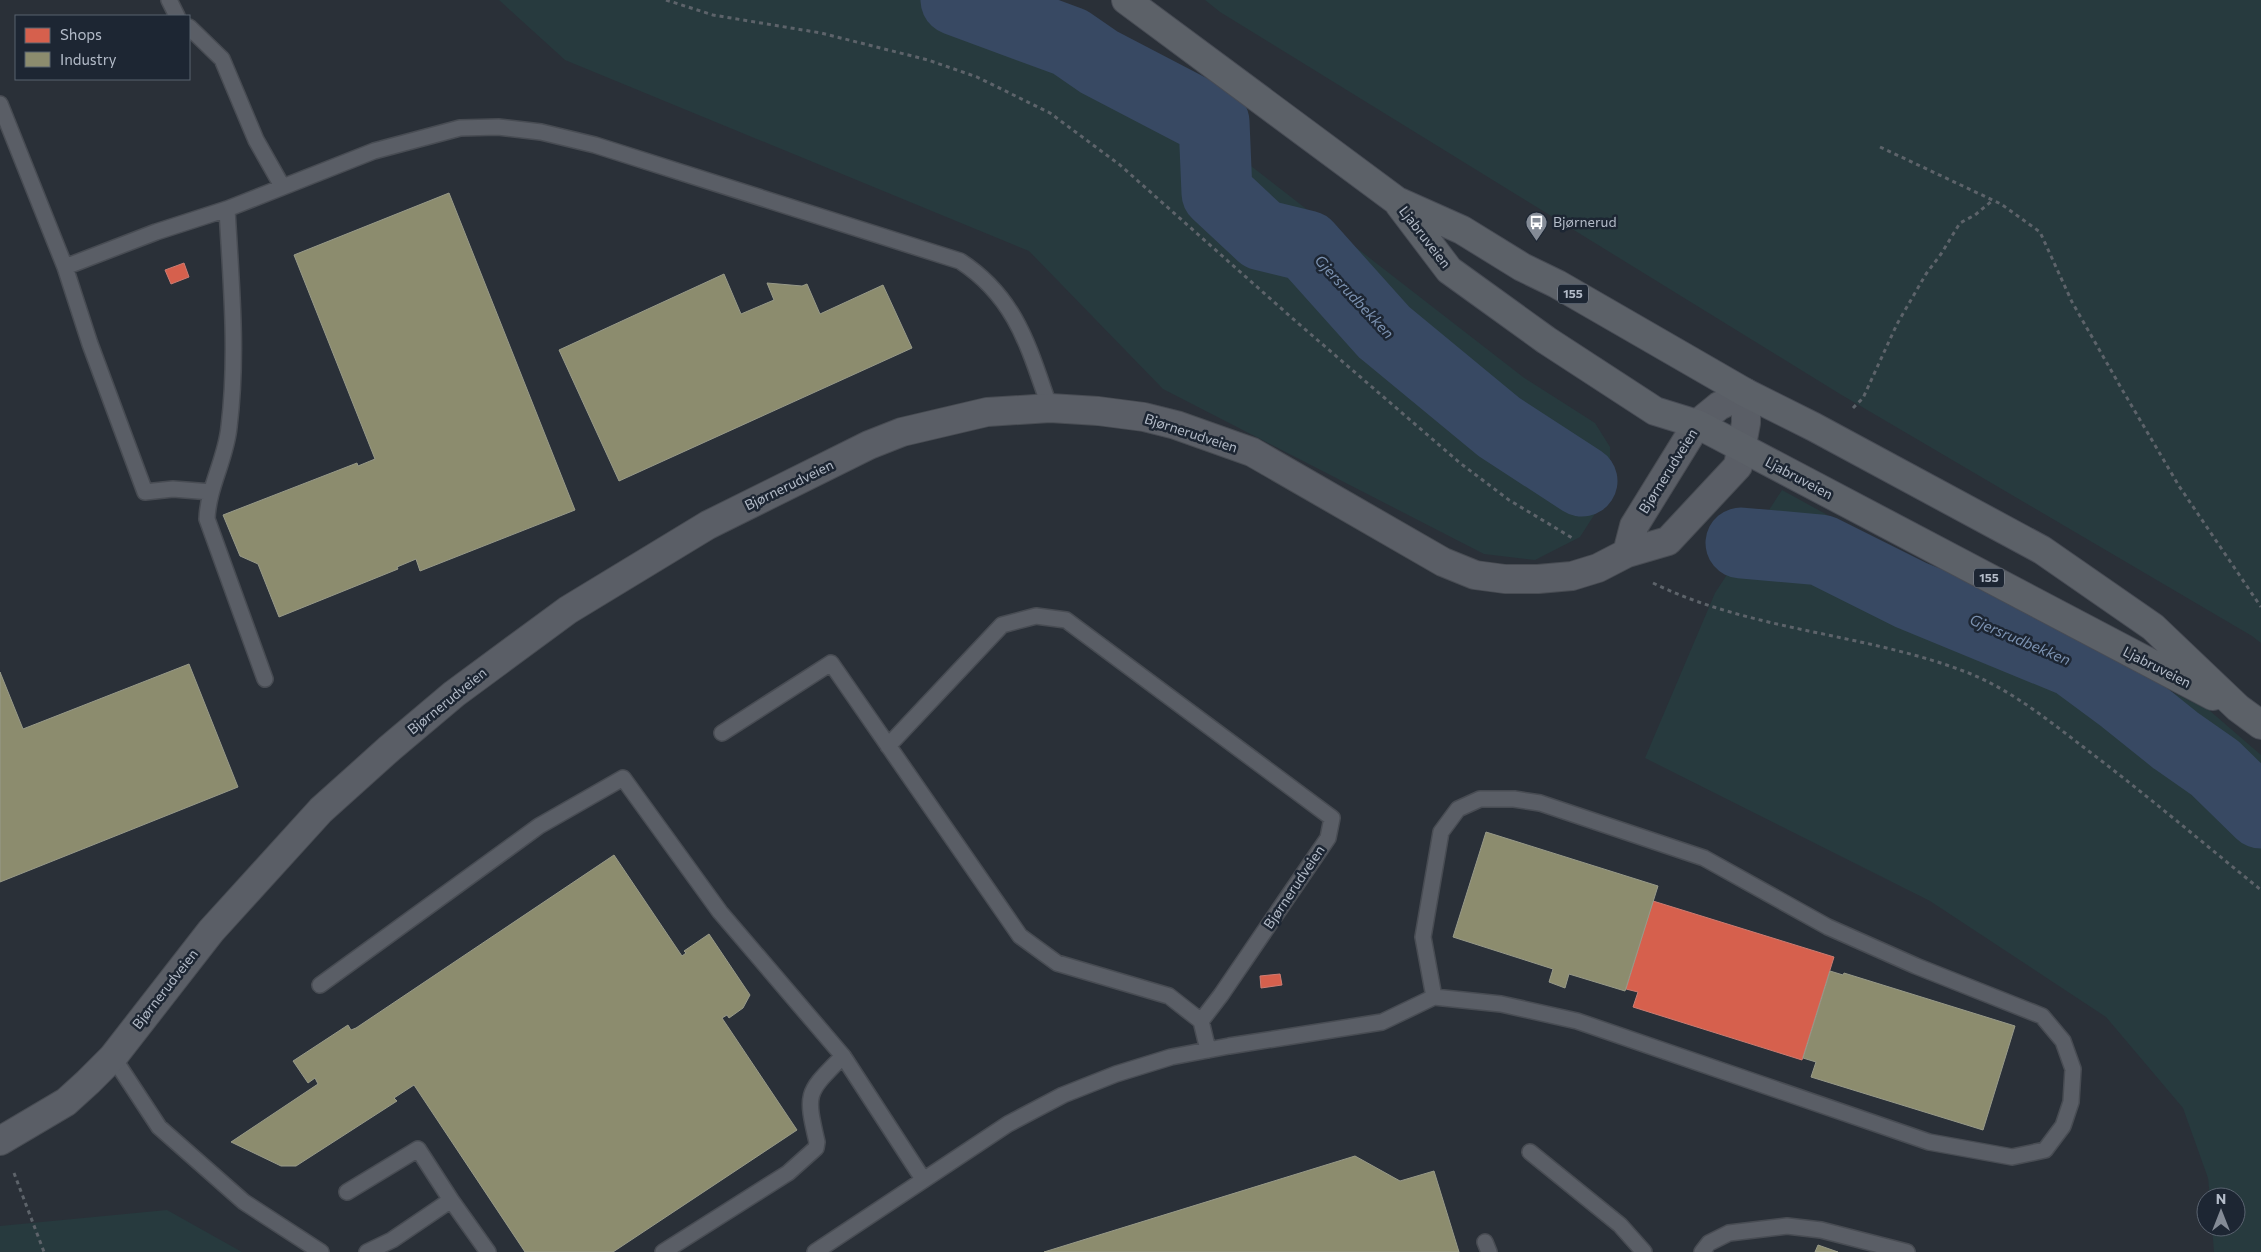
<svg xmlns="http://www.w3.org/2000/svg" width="2261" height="1252" font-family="Commissioner,sans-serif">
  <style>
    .green { fill: #273a3e }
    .shops { fill: #d6604d; stroke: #cc7c72 }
    .industry { fill: #8c8c6e; stroke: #989a89 }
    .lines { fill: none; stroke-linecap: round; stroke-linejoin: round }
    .river { stroke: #384963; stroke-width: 71 }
    .service-casing { stroke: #484c53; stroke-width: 18 }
    .minor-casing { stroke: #484c53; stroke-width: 30 }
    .primary-casing { stroke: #484c55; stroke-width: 30 }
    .path { stroke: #5d636a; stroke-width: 3; stroke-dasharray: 4 4; stroke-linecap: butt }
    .service { stroke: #5a5e66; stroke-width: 15 }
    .minor { stroke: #5a5e66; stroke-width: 28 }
    .primary { stroke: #5c6168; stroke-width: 28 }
    .labels { text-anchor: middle; stroke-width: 5; stroke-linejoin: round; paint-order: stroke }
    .shield { fill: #1d2633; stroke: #878f9c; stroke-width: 1 }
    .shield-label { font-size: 12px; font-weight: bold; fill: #b4bcc9 }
    .poi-label { font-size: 14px; fill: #b4bcc9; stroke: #1d2633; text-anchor: start }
    .street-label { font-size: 14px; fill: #b4bcc9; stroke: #1d2633 }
    .water-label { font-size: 15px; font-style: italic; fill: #7c92b1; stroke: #1d2633 }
  </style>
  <rect width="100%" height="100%" fill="#2a3038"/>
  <!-- green -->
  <path class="green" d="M499 0H1037L1523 377 1595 423 1610 447V477L1598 509 1580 537 1535 560 1484 554 1163 389 1029 251 565 60Z
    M1205 0H2261V643L2252 636 1840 394 1220 12Z
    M1782 490 1995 607 2209 710 2261 755V1252H2214L2212 1227H2236V1197H2210L2208 1178 2183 1108 2106 1017 1930 901 1645 758 1715 593Z
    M167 1210 242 1252H0V1226Z"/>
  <!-- shops -->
  <path class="shops" d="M184 263 189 277 171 284 165 270Z
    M1653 901 1834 957 1802 1060 1633 1007 1638 992 1626 989Z
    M1280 974 1282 985 1261 988 1260 976Z"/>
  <!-- industry -->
  <path class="industry" d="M449 193 575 510 420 571 416 559 397 567 398 569 279 617 258 564 240 556 223 515 357 463 358 466 375 459 294 255Z
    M724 274 741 314 774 300 767 283 802 286 807 284 820 314 883 285 912 348 619 481 559 350Z
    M189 664 238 787 0 882V672L23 729Z
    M1486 832 1658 886 1625 991 1569 974 1565 988 1549 982 1553 969 1453 937Z
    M614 855 682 956 686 953 684 951 709 934 750 995 743 1008 729 1018 727 1015 722 1018 797 1130 613 1252H525L414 1085 394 1098 397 1101 296 1166H281L231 1142 318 1084 315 1078 308 1083 293 1061 348 1025 351 1030 356 1028Z
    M1830 971 1843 975 1844 973 2015 1026 1983 1130 1811 1077 1816 1062 1803 1058Z
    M1355 1156 1400 1181 1434 1171 1459 1252H1044Z
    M1818 1245 1838 1252H1815Z"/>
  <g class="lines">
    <!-- river -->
    <path class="river" d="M956 0 1070 42 1099 62 1214 122 1217 193 1262 235 1307 246 1384 332 1499 427 1582 481
      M1741 543 1821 550 1911 595 2074 662 2124 699 2175 740 2215 768 2261 813"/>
    <defs>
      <path id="service" d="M169 0 177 16
        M189 27 222 59 256 140 282 186
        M0 104 65 267 90 344 145 492 173 489 211 492
        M227 209C231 282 238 354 229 427 226 459 208 487 207 519L265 679
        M65 267 156 232 227 209 374 151 460 128 498 127 541 132 595 145 960 261C1017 298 1029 349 1050 408
        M722 733 831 663 1020 936 1057 963 1169 996 1201 1021 1208 1050
        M888 746 1002 625 1036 616 1066 620 1332 818 1328 838 1221 995 1201 1021
        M320 985 539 826 623 778 720 912 843 1056 923 1179
        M113 1057 159 1127 244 1202 321 1252
        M1530 1152 1620 1225 1644 1252
        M347 1192 418 1149 451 1200
        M1485 1242 1489 1252
        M367 1252 392 1240 451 1200 488 1252
        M663 1252 788 1173 816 1148 817 1142C805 1091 807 1093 843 1056
        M815 1252 1008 1124 1063 1095 1116 1074 1171 1057 1229 1046 1382 1022 1434 997 1501 1004 1577 1021 1929 1142 2012 1157 2045 1150 2063 1126 2071 1102 2073 1069 2063 1041 2042 1016 1916 966 1828 927 1704 858 1540 803 1514 799H1480L1458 809 1441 832 1423 937 1434 997
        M1702 1252 1709 1243 1729 1233 1787 1226 1821 1230 1907 1252"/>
      <path id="minor" d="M0 1141 66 1102 88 1082 113 1057 211 931 321 810 390 748 454 694 568 610 708 525 869 445 902 432 987 412 1050 408 1098 411 1144 417 1176 425 1252 452 1443 562 1475 575 1505 579H1538L1572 576 1598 568 1627 553 1668 541 1738 466 1746 423V393L1719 406 1697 424 1634 526 1627 553"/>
      <path id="primary" d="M1126 0 1397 201 1462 230 1522 267 1557 284 1746 393 1814 427 2042 550 2153 627 2238 708 2261 725
        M1399 204 1449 270 1546 340 1655 411 1697 424 2213 696"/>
    </defs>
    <!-- service casing -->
    <use href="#service" class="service-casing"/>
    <!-- minor casing -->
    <use href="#minor" class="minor-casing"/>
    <!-- primary casing -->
    <use href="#primary" class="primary-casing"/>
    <!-- path -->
    <path class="path" d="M666 0 713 15 821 33 928 60 977 77 1050 113 1120 165 1292 318 1460 463 1509 500 1574 539
      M1880 147 2001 204 2040 232 2072 302 2120 386 2179 486 2261 607
      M1853 408 1863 398 1897 324 1926 274 1941 254 1960 223 1975 215 1993 200
      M1653 583C1753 632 1869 633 1971 674 2012 691 2048 720 2082 746 2143 792 2202 842 2261 890
      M14 1173 44 1252"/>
    <!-- service -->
    <use href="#service" class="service"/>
    <!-- minor -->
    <use href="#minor" class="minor"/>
    <!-- primary -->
    <use href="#primary" class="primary"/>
  </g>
  <!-- icons -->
  <defs>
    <symbol id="bus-pin" viewBox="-11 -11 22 30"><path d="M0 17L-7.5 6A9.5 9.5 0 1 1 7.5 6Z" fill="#848b96" stroke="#1d2633"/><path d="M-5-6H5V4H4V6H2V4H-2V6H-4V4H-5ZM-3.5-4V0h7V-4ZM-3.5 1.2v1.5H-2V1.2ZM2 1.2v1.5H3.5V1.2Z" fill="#fff"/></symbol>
  </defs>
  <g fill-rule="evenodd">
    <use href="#bus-pin" x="1524" y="210" width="25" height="34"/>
  </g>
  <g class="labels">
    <!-- shield labels -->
    <g class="shield">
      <rect x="1558" y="284.5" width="30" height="19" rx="4"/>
      <rect x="1974" y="568.5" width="30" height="19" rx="4"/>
    </g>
    <g class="shield-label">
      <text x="1573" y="298">155</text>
      <text x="1989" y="582">155</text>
    </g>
    <!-- poi labels -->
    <g class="poi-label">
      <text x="1553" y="227">Bjørnerud</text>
    </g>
    <!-- street labels -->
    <g class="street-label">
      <text transform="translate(1425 237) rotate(52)" y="5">Ljabruveien</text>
      <text transform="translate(1191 433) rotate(18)" y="5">Bjørnerudveien</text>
      <text transform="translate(1668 471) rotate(-58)" y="5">Bjørnerudveien</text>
      <text transform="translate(1799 478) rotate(28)" y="5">Ljabruveien</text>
      <text transform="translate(789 485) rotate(-26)" y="5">Bjørnerudveien</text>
      <text transform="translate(2157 667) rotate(27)" y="5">Ljabruveien</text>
      <text transform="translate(447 701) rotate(-39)" y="5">Bjørnerudveien</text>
      <text transform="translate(1294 887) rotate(-56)" y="5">Bjørnerudveien</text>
      <text transform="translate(165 989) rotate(-52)" y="5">Bjørnerudveien</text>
    </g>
    <!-- water labels -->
    <g class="water-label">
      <text transform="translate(1354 297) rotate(47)" y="5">Gjersrudbekken</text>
      <text transform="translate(2020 640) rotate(23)" y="5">Gjersrudbekken</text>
    </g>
  </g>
  <!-- legend -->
  <rect x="15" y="15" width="175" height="65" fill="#1d2633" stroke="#59626f"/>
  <rect x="25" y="28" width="25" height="15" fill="#d6604d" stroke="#59626f"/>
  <text x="60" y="40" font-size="15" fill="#b4bcc9">Shops</text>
  <rect x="25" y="52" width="25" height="15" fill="#8c8c6e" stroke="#59626f"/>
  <text x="60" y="65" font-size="15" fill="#b4bcc9">Industry</text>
  <!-- north arrow -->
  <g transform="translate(2221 1212)"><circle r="24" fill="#1d2633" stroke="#59626f"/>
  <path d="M0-4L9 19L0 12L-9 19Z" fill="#848b96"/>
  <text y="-8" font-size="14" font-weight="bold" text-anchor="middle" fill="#b4bcc9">N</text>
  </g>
</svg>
